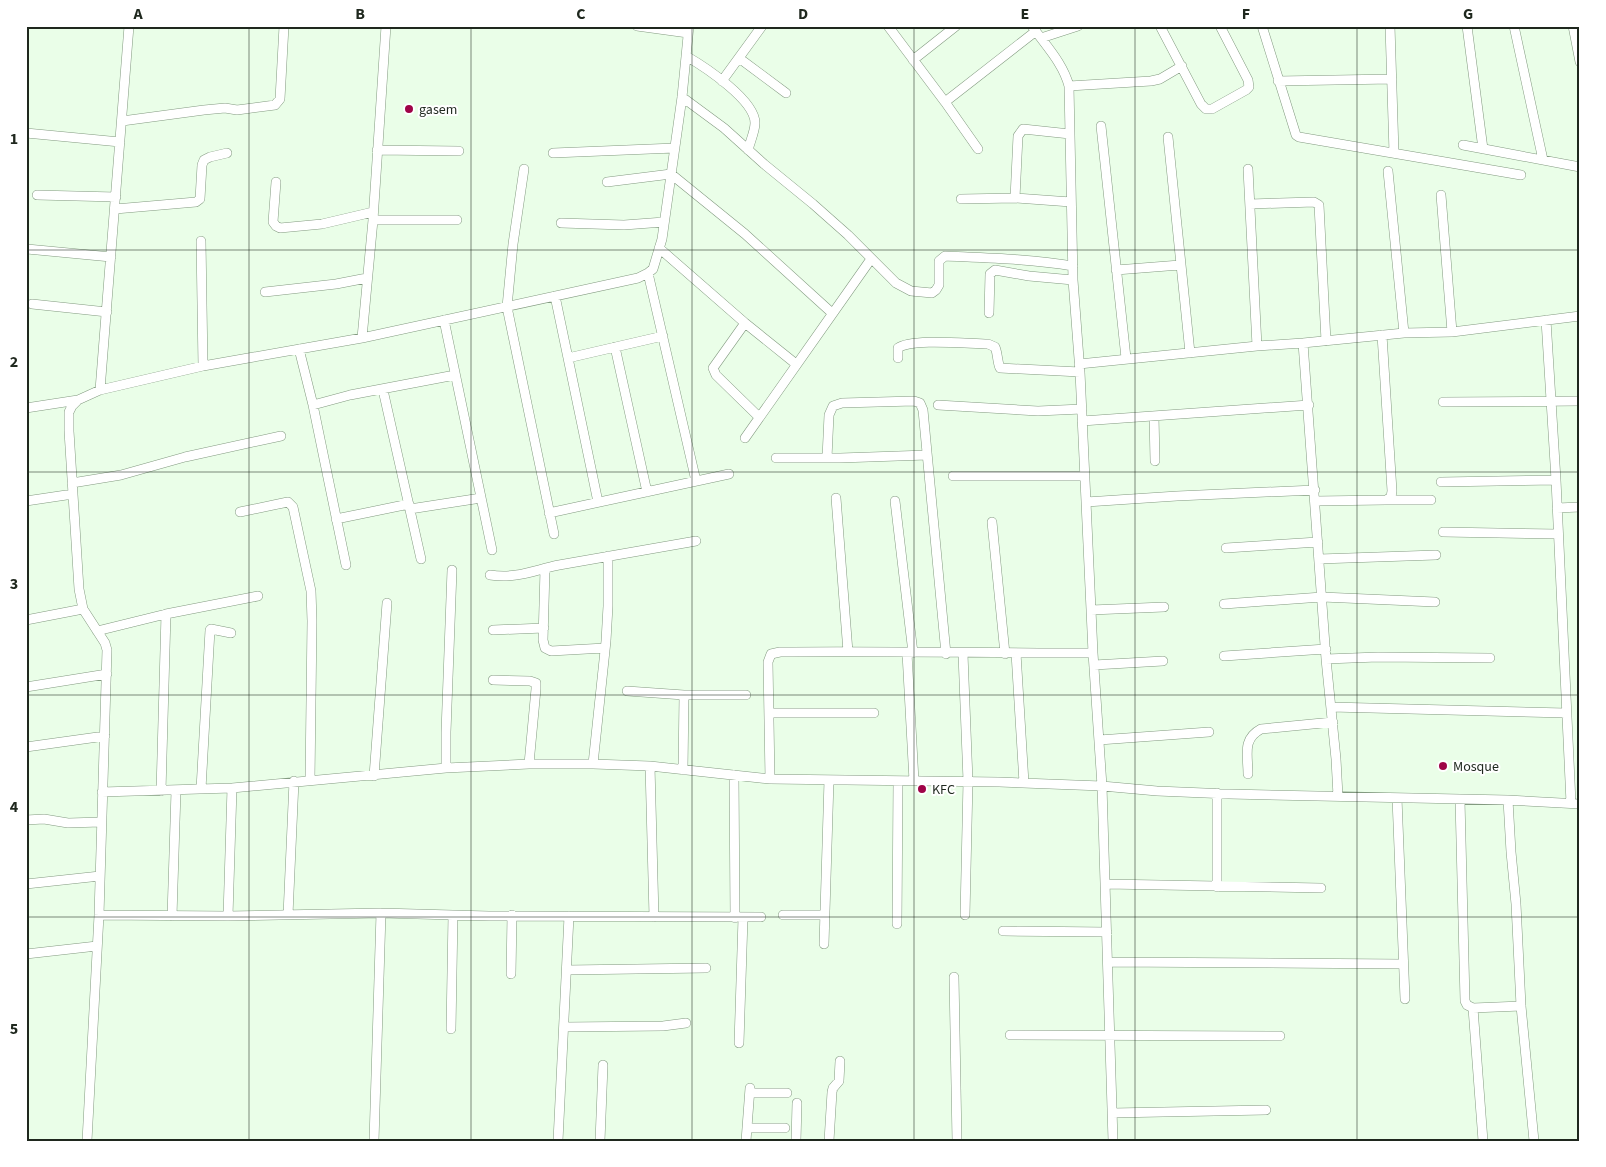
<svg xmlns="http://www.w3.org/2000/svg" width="1606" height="1167" font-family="'Source Sans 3',sans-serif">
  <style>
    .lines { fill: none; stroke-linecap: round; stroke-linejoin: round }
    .minor-casing { stroke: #839a80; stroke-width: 10 }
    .minor { stroke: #fff; stroke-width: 9 }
    .grid { fill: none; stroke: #1f281e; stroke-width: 1; stroke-opacity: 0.55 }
    .poi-dot { fill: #9f0347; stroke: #fff; stroke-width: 2 }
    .labels { text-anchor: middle; stroke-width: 4; stroke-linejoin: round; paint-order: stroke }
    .poi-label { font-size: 14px; fill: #1f281e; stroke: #fff; text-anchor: start }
    .neatline { fill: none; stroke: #1f281e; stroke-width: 2 }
    .grid-label { font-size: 16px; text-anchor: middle; font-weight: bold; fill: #1f281e }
  </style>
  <rect width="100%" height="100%" fill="#eafee8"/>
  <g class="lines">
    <defs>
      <path id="minor" d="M637 26 688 33
        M888 26 945 102 978 149
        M1032 26C1046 46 1063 63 1069 86L1073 280 1080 372 1093 653 1102 786 1113 1141
        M1160 26 1201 104 1206 109H1212L1246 90 1249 87 1248 80 1220 26
        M1262 26 1296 135 1299 137 1521 175
        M1390 26 1394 153
        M1467 26 1483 149
        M1514 26 1543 160
        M1573 26 1580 62
        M1041 38 1078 26
        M686 56C705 67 755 100 755 123 755 131 750 142 748 150
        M739 58 786 93
        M913 60 956 26
        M722 81 762 26
        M1278 81 1392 79
        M1069 86 1151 81 1160 79 1182 66
        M682 97 724 128 764 164 813 204 848 235 896 283 911 291 932 293 936 290 939 285V261L945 256C988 258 1031 259 1073 266
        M945 102 1036 31
        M122 121 204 110 225 108 237 110 275 105 280 99 284 26
        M1101 126 1126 358
        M26 133 120 142
        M1168 137 1190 353
        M1463 145 1580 167
        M377 150 459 151
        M553 153 675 148
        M524 169 513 244 507 307 554 534
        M1248 169 1257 346
        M1388 171 1404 333
        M276 182 273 222 276 226 280 228 322 224 373 212
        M607 182 671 174 745 234 832 313
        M37 195 116 197
        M1441 195 1452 332
        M1015 198 1018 136 1023 129 1070 134
        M961 199 1015 198 1071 202
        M1250 204 1314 202 1319 205 1326 341
        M115 209 196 202 200 199 202 165 204 160 210 157 227 153
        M373 220H457
        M561 223 624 225 664 222
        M201 241 203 366
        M659 248 745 323 796 364
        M27 249 111 257
        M1116 270 1180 265
        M648 273 696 481
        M265 292 336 284 367 278
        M555 296 568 358 663 336
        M32 304 107 312
        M989 313 990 274 995 270 1029 276 1073 280
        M444 320 492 550
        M1546 320 1556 480 1571 803
        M745 323 713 368 716 375 759 417
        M362 338 373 220 386 26
        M1303 343 1326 659 1336 759 1338 796
        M615 347 647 492
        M299 349 313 405 346 565
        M568 358 598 502
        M898 358V348C912 338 969 344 988 344L995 347C998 354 997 361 1000 368L1080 372
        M1079 364 1257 346 1303 343 1404 333 1452 332 1580 316
        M100 390 129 26
        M383 390 421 559
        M1443 402 1580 401
        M313 405 350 395 455 375
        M938 405 1038 411 1082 409
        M26 408 78 400
        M1154 416 1155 461
        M1082 421 1309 405
        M745 438 871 259
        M776 458H840L927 455
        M827 458 829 415 833 406 842 403 914 401 920 403 923 410 946 654
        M953 476H1085
        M1441 482 1556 480
        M72 483 121 475 185 457 281 436
        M836 498 848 652
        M1386 500H1431
        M26 501 73 494
        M895 501 913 653
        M1315 501 1386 500 1391 497 1392 491 1382 335
        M1086 502 1177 496 1315 490
        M1557 508 1580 507
        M410 509 481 498
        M240 512 283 503 288 502 293 507 311 591 312 621 310 780
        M549 513 729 474
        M336 519 409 504
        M992 522 1005 654
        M1443 532 1558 534
        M1226 548 1318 542
        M1319 559 1436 555
        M545 569 543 640 545 648 551 651 605 648
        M490 575C517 579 534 570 559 565 604 557 650 549 696 541
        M1224 604 1322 597 1435 602
        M1091 610 1164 607
        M26 620 83 609
        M493 630 544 628
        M97 631 166 614 258 596
        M907 653 914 781
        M1016 653 1024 783
        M963 654 968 781 965 915
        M1224 656 1326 649
        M1326 659 1378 657 1490 658
        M1094 665 1163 661
        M493 680 530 681 536 683V689L529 764
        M26 687 107 674
        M627 691 684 695H746
        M1331 707 1566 713
        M769 713H874
        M1099 740 1209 732
        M26 747 105 736
        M593 764 606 641 608 606V556
        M650 766 654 917
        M446 768V732L452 570
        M683 770 684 695
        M1248 774C1248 755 1242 739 1261 729L1333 722
        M734 775 735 918
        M374 776 387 603
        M770 779 768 662 771 654 780 652C884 651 989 653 1093 653
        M201 789 210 630 211 629 231 633
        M161 791 166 614
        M102 792 232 788 446 768 529 764H593L650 766 770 779 999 782 1102 786 1157 791 1229 794 1508 800 1580 804
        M1397 798 1405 999
        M1460 800 1465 1001 1467 1005 1473 1008 1521 1006
        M1508 800 1511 852 1516 904 1521 1006 1534 1141
        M26 820 44 819 68 823 101 822
        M26 884 100 876
        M1106 884 1321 888
        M1217 887V793
        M99 915 228 916 381 913 489 916 761 917
        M288 915 294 781
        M783 915H825
        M172 916 176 791
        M228 916 232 788
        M897 924 898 781
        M1003 931 1107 932
        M824 944 829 780
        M26 954 97 946
        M1108 962 1403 964
        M567 970 706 968
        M511 974 512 915
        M954 977 957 1141
        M1473 1008 1483 1141
        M564 1027 663 1026 686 1023
        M451 1029 453 915
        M1010 1035 1280 1036
        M739 1043 743 918
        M750 1093H787
        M1112 1113 1266 1110
        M747 1128H785
        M87 1141 99 915 107 650 105 643 83 609 79 589 69 431V412L72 406 78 400 100 390 203 366 362 338 638 278 648 273 653 269 662 239 682 97 689 26
        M374 1141 381 913
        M558 1141 569 916
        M600 1141 603 1065
        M746 1141 750 1088
        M796 1141 797 1103
        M829 1141 832 1092 833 1088 839 1081 840 1061"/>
    </defs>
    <!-- minor casing -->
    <use href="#minor" class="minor-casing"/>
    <!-- minor -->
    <use href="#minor" class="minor"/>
  </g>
  <!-- grid -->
  <path class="grid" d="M249 26V1141M471 26V1141M692 26V1141M914 26V1141M1135 26V1141M1357 26V1141M26 250H1580M26 472H1580M26 695H1580M26 917H1580"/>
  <!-- markers -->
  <g class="poi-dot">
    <circle cx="409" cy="109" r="5"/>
    <circle cx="1443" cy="766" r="5"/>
    <circle cx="922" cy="789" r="5"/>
  </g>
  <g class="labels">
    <!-- poi labels -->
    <g class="poi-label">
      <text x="419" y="114">gasem</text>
      <text x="1453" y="771">Mosque</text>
      <text x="932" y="794">KFC</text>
    </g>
  </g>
  <!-- border -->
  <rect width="1606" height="1167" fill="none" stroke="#ffffff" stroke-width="55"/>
  <rect x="28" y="28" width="1550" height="1112" class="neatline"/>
  <g class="grid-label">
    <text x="138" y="19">A</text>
    <text x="360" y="19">B</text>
    <text x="581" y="19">C</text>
    <text x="803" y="19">D</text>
    <text x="1025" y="19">E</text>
    <text x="1246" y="19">F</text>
    <text x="1468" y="19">G</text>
    <text x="14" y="144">1</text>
    <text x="14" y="367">2</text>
    <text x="14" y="589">3</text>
    <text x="14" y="812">4</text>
    <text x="14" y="1034">5</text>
  </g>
</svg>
